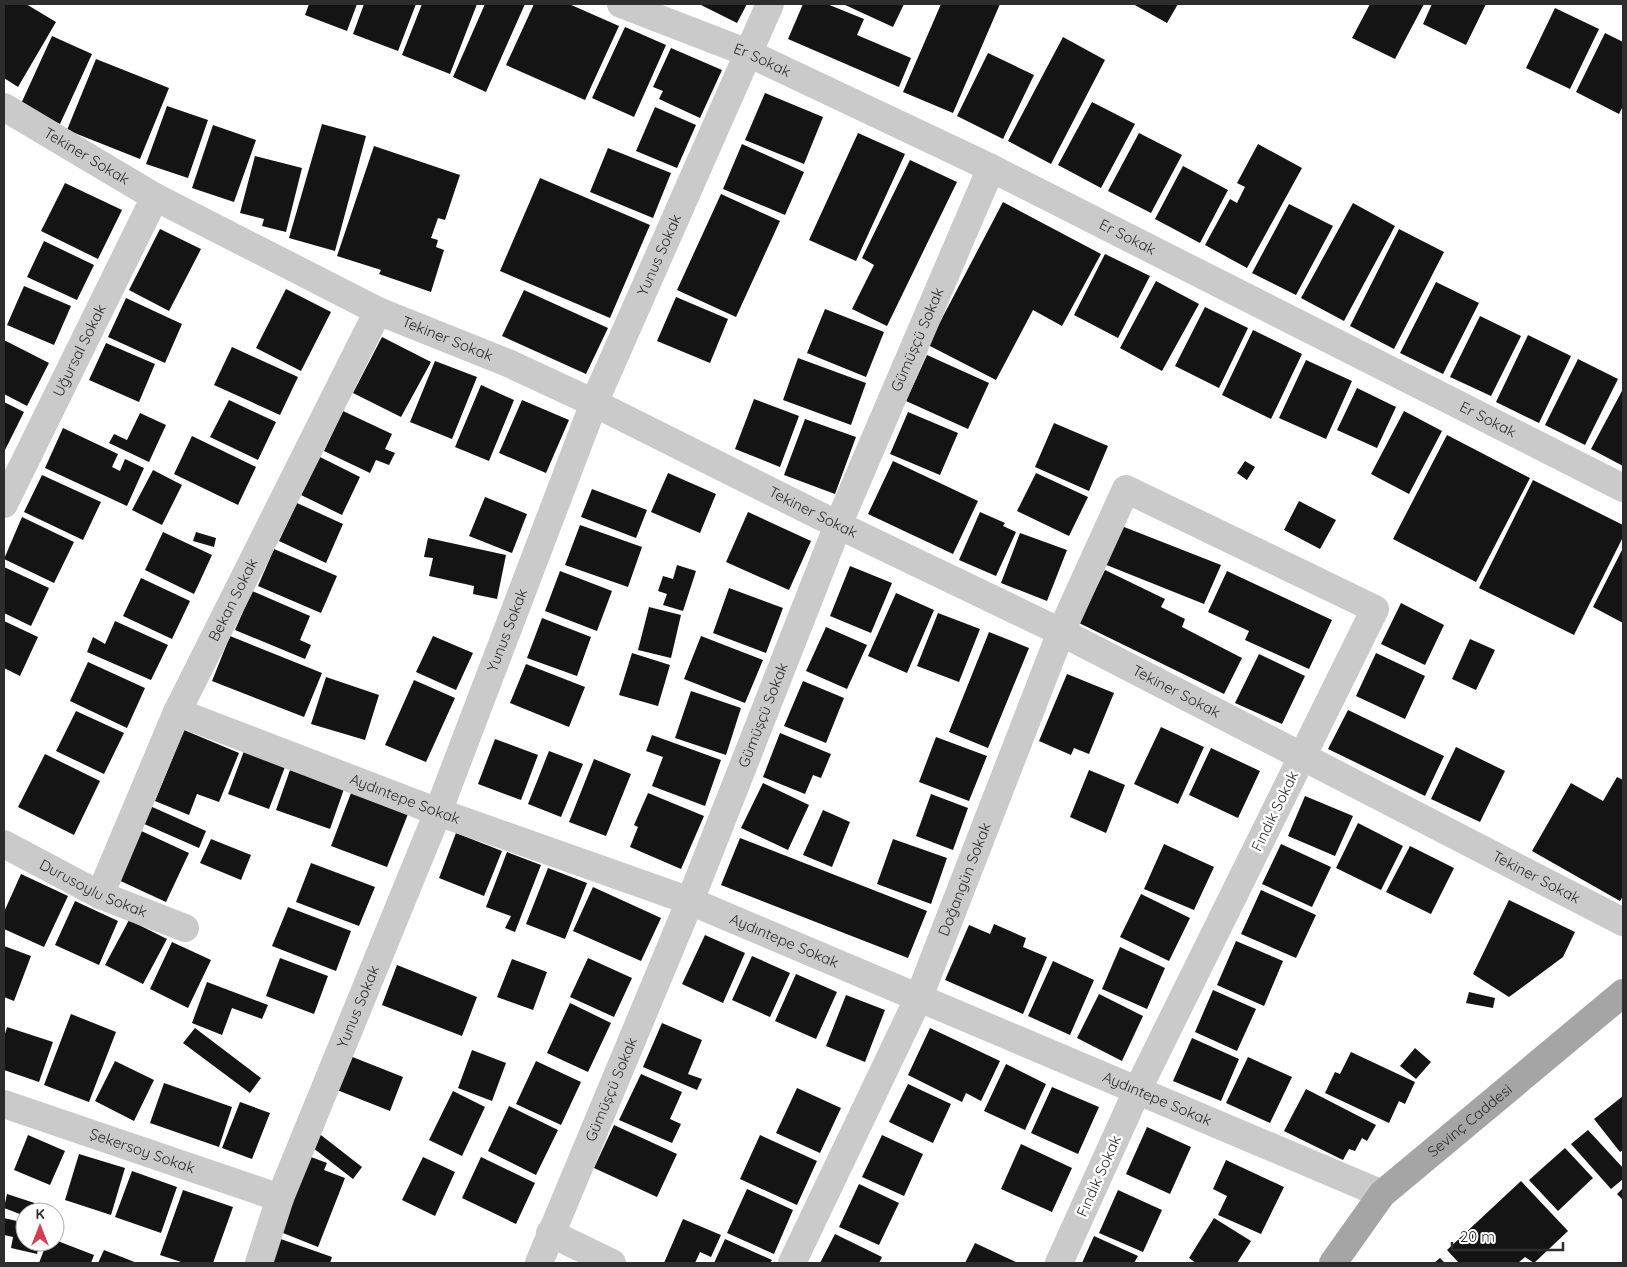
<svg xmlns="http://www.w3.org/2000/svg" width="1627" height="1267" font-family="Quicksand,sans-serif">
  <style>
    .building { fill: #141414 }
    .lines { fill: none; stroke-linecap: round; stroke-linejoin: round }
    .minor { stroke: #cacaca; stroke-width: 28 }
    .major { stroke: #a5a5a5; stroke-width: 28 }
    .labels { text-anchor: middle; stroke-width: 5; stroke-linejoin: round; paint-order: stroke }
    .street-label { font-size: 15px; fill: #2d2d2d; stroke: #fff }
  </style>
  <rect width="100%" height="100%" fill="#fff"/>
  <!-- building -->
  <path class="building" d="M4 4H26L56 22 18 87 4 78Z
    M309 4H357L347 31 305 15Z
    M364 4H416L398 51 353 34Z
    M422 4H477L450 74 402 55Z
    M485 4H525L486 92 453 77Z
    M534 4H569L619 26 585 100 506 65Z
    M699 4H747L737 23Z
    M803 4H827L864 19 857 35 911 58 899 87 788 39Z
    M843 4H904L893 27Z
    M941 4H1000L953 113 903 92Z
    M1133 4H1178L1167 23Z
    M1370 4H1424L1395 59 1352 38Z
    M1432 4H1486L1466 45 1423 24Z
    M1555 8 1599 29 1570 89 1526 68Z
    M625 27 666 45 634 117 592 98Z
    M1605 33 1623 42V106L1619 114 1576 92Z
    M52 36 92 54 60 124 20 106Z
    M1063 37 1105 60 1051 164 1008 141Z
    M671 48 722 70 700 118 659 99 663 91 653 87Z
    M988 53 1034 75 1003 139 957 116Z
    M96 59 169 88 140 159 67 130Z
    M765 93 823 117 804 164 745 140Z
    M1092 102 1135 124 1101 188 1058 165Z
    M167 106 208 120 188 178 146 164Z
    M655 107 696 125 677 168 636 151Z
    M322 124 366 136 335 251 289 238Z
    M213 125 256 140 234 202 192 188Z
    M858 133 905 154 856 261 809 240Z
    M1139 133 1182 155 1151 213 1108 191Z
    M742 144 804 172 785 215 723 189Z
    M1258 144 1302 168 1247 268 1205 245 1230 199 1237 203 1245 187 1237 183Z
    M374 146 460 175 445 220 438 218 431 238 438 240 436 247 444 250 431 292 379 274 381 270 337 256Z
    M608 148 671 173 653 218 590 192Z
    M255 156 302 168 286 232 262 226 264 219 240 213Z
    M910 160 957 182 887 326 852 309 874 265 862 258Z
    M1183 166 1228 190 1200 243 1155 219Z
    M540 178 650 225 610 318 500 271Z
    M65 183 122 210 98 259 41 231Z
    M721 194 780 221 736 317 677 290Z
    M1003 202 1101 254 1062 326 1033 310 996 380 928 345Z
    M1353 203 1395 226 1344 321 1301 298Z
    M1289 204 1333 226 1296 295 1252 273Z
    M160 229 201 249 169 311 129 290Z
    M1399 229 1444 252 1394 349 1350 326Z
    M44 241 94 265 77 300 27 277Z
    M1105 254 1150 276 1118 338 1074 315Z
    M1156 281 1199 304 1162 371 1120 348Z
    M1436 282 1479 303 1443 374 1400 353Z
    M24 286 71 306 54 345 7 325Z
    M286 289 331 312 301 371 256 348Z
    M524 290 608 328 586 374 502 336Z
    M676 297 728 319 710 363 657 341Z
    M126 298 182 324 165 363 108 337Z
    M1205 307 1248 328 1219 388 1175 366Z
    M825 309 884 332 866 377 807 353Z
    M1480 316 1521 336 1491 396 1450 377Z
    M1253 330 1302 354 1271 419 1222 395Z
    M1528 335 1571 356 1539 423 1496 402Z
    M382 337 431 362 401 417 353 393Z
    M4 340 49 363 27 406 4 394Z
    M106 343 155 364 139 402 89 380Z
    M232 347 298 377 280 415 214 385Z
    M927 355 989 383 968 429 906 401Z
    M798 358 866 383 851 425 783 400Z
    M1578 359 1618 379 1585 445 1545 425Z
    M1306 360 1352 381 1326 439 1279 418Z
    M435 361 477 377 452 439 410 422Z
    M481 385 514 400 489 461 455 447Z
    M1357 388 1396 407 1377 448 1337 430Z
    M1623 389V466L1591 449Z
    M754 399 799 416 780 467 735 449Z
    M229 400 276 422 258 460 210 437Z
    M522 400 569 420 546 473 499 453Z
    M4 402 24 412 5 450 4 449Z
    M343 411 392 434 385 449 395 453 389 465 376 460 370 473 324 451Z
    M1404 411 1442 431 1409 494 1371 474Z
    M908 412 958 433 940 475 890 454Z
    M140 413 166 425 149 462 109 443 114 434 127 440Z
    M805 419 856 437 835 494 784 475Z
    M1054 423 1108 446 1089 491 1035 467Z
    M63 428 118 454 112 467 120 471 125 459 144 468 127 506 45 468Z
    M1447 435 1530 478 1476 582 1393 539Z
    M192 436 256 467 238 505 174 474Z
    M320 457 360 477 342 515 301 495Z
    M893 461 978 501 953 554 868 514Z
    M1245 461 1255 467 1247 480 1237 473Z
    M153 470 182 485 162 525 132 510Z
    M668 473 716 494 700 533 651 512Z
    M1036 473 1088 497 1069 536 1017 511Z
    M42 475 101 502 83 540 24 512Z
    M1533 480 1623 525V537L1574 635 1479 588Z
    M592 489 647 510 636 538 581 517Z
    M485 497 527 514 512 553 469 536Z
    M1299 501 1336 520 1320 549 1284 530Z
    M297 503 343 524 326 563 279 541Z
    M748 512 811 541 789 590 726 562Z
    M980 512 1005 523 1003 526 1016 532 996 576 959 560Z
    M22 517 74 542 54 583 4 559Z
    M580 525 642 547 628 587 565 565Z
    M1119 525 1221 565 1204 604 1104 564Z
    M163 532 212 555 194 594 145 570Z
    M196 532 216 538 214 547 193 541Z
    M1020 533 1067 550 1047 601 1001 583Z
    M428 538 506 555 497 599 473 594 474 586 429 576 433 558 424 557Z
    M1623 548V623L1593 607Z
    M274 549 337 576 321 613 258 586Z
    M677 565 696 571 683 611 663 605 667 594 658 591 663 576 673 579Z
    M850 566 892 583 871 633 830 616Z
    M4 567 49 588 31 626 4 613Z
    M1105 570 1165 599 1161 607 1185 619 1182 627 1242 658 1224 694 1079 623Z
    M560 571 612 591 597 631 545 611Z
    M1227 571 1332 620 1309 669 1245 640 1249 631 1208 612Z
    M141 578 190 601 172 639 123 616Z
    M729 588 783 608 766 653 713 633Z
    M252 591 310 616 300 640 311 645 305 659 235 630Z
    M896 593 934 610 907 673 868 656Z
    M1401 603 1444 625 1425 665 1381 644Z
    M649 607 681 615 671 658 638 650Z
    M938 613 980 629 959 682 917 666Z
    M542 618 591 637 577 676 527 658Z
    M4 621 38 637 20 676 4 668Z
    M115 621 168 645 151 680 87 652 93 637 105 644Z
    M826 627 867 645 847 689 806 671Z
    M989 632 1029 648 988 748 949 732Z
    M230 636 322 673 304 717 212 681Z
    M433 636 473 653 456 690 416 672Z
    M701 636 763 660 745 703 684 679Z
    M1470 639 1495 650 1476 690 1452 679Z
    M632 653 670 665 658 706 619 695Z
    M1376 653 1425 676 1405 719 1356 696Z
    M1259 654 1305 676 1282 724 1235 703Z
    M88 662 145 688 127 728 70 701Z
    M526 664 585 687 569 727 510 703Z
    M1067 674 1114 693 1089 754 1074 748 1071 755 1039 741Z
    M326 677 379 695 365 740 311 724Z
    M414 680 455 698 426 762 385 745Z
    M803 681 844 698 826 743 784 726Z
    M691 691 741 708 726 755 675 738Z
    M1348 710 1444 756 1425 796 1328 749Z
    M76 711 124 733 104 774 56 751Z
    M1161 727 1204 747 1178 804 1134 784Z
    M184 730 239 753 219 802 197 794 189 815 155 801Z
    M780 733 831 754 821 778 813 775 805 794 763 777Z
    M652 735 721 760 705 806 652 786 663 757 646 751Z
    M936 737 987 756 969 801 919 782Z
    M495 739 538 755 521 800 478 784Z
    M1456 747 1505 771 1480 822 1431 799Z
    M1211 748 1260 771 1238 818 1189 795Z
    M244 751 285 767 269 809 228 794Z
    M549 751 583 764 561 817 528 804Z
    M45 754 100 781 74 835 18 807Z
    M594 759 631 774 606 836 569 822Z
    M290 770 344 789 330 829 276 810Z
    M1089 770 1125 785 1106 833 1070 817Z
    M1617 777 1623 780V896L1620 901 1532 851 1571 783 1603 801Z
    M763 783 809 805 788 850 741 828Z
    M351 793 408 814 387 867 331 846Z
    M648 793 704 816 681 869 630 847 638 827 634 825Z
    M931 794 968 808 953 850 916 836Z
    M1305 796 1353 816 1335 856 1288 836Z
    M150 806 206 831 199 848 142 823Z
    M823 810 850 822 832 867 803 855Z
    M1358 823 1403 846 1381 890 1336 868Z
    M137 829 189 853 166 902 114 878Z
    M456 833 502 851 484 896 439 878Z
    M740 838 927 911 908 958 721 885Z
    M211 839 251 855 241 880 200 863Z
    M893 839 947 858 931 904 877 884Z
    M1164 844 1214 867 1194 910 1144 889Z
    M1281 844 1331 867 1312 907 1262 884Z
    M1410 846 1454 868 1431 914 1386 892Z
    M507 852 541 865 515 932 505 928 511 916 486 907Z
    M311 863 375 887 359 926 296 902Z
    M548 868 587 883 565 939 526 924Z
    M21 874 68 896 44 947 4 929V912Z
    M593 887 661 918 641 961 573 931Z
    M1261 890 1316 915 1296 958 1241 934Z
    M1141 894 1190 918 1169 961 1120 937Z
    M1509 900 1575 932 1563 957 1509 997 1473 974Z
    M75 901 118 921 99 965 55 945Z
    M288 907 351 931 336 971 272 946Z
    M129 920 167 939 143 984 105 965Z
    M994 924 1026 938 1023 947 1047 957 1023 1014 945 980 969 925 990 934Z
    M705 935 745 953 723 1003 682 984Z
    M1236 941 1283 961 1264 1006 1217 985Z
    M172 942 211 960 188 1008 150 989Z
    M4 946 31 956 14 1001 4 997Z
    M1120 947 1165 968 1147 1009 1102 989Z
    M752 956 790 973 770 1017 732 1000Z
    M280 958 328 976 314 1014 266 996Z
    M588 958 632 978 614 1017 570 997Z
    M512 959 547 972 533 1010 497 997Z
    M1053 961 1094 980 1070 1035 1028 1016Z
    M397 965 477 997 462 1036 382 1005Z
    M796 974 837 992 816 1039 775 1021Z
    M207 982 268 1005 262 1019 232 1008 222 1035 192 1023Z
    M1213 990 1256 1009 1237 1051 1195 1032Z
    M1469 992 1495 998 1493 1008 1466 1003Z
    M1099 994 1143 1016 1122 1061 1077 1038Z
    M846 995 885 1010 865 1062 826 1046Z
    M570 1003 611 1023 588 1072 547 1053Z
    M71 1014 116 1032 89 1102 44 1085Z
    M662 1023 702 1040 688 1074 702 1079 697 1090 643 1067Z
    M7 1027 53 1042 39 1082 4 1070V1037Z
    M195 1028 261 1078 250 1093 183 1043Z
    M930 1028 1000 1061 981 1101 966 1093 962 1102 908 1075Z
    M1192 1038 1239 1059 1221 1101 1173 1081Z
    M1415 1048 1431 1062 1416 1079 1400 1066Z
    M472 1050 506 1063 492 1101 458 1088Z
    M1351 1052 1415 1082 1405 1104 1399 1101 1389 1123 1325 1093 1335 1072 1340 1074Z
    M350 1056 403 1077 390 1111 337 1090Z
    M1248 1057 1292 1077 1270 1123 1226 1103Z
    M115 1061 154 1080 134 1121 95 1101Z
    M536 1061 581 1082 561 1125 516 1104Z
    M1006 1064 1046 1084 1025 1130 984 1111Z
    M641 1074 682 1092 670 1119 681 1124 672 1143 619 1120Z
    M164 1083 232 1107 219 1147 150 1123Z
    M908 1084 951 1104 933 1143 889 1122Z
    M1052 1087 1099 1107 1078 1154 1031 1133Z
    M797 1088 841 1108 820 1153 776 1133Z
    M1306 1089 1376 1125 1367 1141 1362 1138 1355 1151 1349 1149 1343 1160 1284 1131Z
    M453 1091 485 1107 462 1156 429 1140Z
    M1623 1096V1150L1620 1152 1594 1119Z
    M240 1102 270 1113 252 1159 222 1148Z
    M509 1106 558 1130 536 1175 488 1151Z
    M614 1125 677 1154 657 1197 594 1168Z
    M1147 1127 1191 1147 1170 1194 1126 1174Z
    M1588 1130 1623 1168V1179L1611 1189 1571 1144Z
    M317 1132 362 1167 353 1179 308 1144Z
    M28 1135 65 1151 50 1185 14 1170Z
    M760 1135 817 1161 797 1205 740 1179Z
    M882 1135 923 1154 904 1196 862 1177Z
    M1021 1144 1072 1168 1052 1212 1001 1189Z
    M1565 1148 1593 1178 1558 1211 1529 1180Z
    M79 1154 125 1168 111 1215 65 1200Z
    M303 1154 327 1163 324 1170 345 1178 318 1247 273 1229Z
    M423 1157 455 1172 435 1216 402 1200Z
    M481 1157 535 1183 516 1224 462 1198Z
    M1226 1160 1284 1187 1261 1234 1218 1215 1227 1196 1213 1189Z
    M132 1171 177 1187 161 1233 115 1217Z
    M1521 1181 1568 1231 1534 1263 1525 1257 1518 1263H1459L1447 1250Z
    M859 1184 899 1203 879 1245 839 1227Z
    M1623 1188V1200L1617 1194Z
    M747 1189 793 1210 774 1254 727 1233Z
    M183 1190 233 1207 213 1263H184L160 1255Z
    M1118 1190 1162 1210 1143 1252 1099 1233Z
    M7 1194 53 1209 52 1212H25V1216L4 1208Z
    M4 1218 25 1223V1242H40L37 1254 11 1248 13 1237 4 1235Z
    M1214 1218 1251 1241 1237 1263H1196L1189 1258Z
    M683 1219 721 1235 711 1257 700 1252 695 1263H664Z
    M835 1234 882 1257 879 1263H820Z
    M1094 1236 1138 1256 1134 1263H1082Z
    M275 1237 332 1257 330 1263H265Z
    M725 1239 772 1260 770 1263H714Z
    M55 1240 94 1255 91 1263H39L47 1242H55Z
    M975 1243 1018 1263H965Z
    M104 1250 137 1263H98Z
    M1440 1258 1445 1263H1434Z"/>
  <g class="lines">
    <!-- minor -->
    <g class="minor">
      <path id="s1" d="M621 4 748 53 991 168 1623 488"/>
      <path id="s2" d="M4 107 155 197 378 311 508 363 594 403 838 525 1061 632 1623 922"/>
      <path id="s3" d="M4 504 155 197"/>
      <path id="s4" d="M177 712 438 812 690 901 1382 1194"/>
      <path id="s5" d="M4 844 100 895 185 928"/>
      <path id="s6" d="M100 895 177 712 378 311"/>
      <path id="s7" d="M4 1104 280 1198"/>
      <path d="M550 1233 612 1263"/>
      <path id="s8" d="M259 1263 280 1198 438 812 594 403 770 4"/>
      <path id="s9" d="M539 1263 690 901 838 525 991 168"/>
      <path id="s10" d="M792 1263 919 997 1061 632 1126 489 1375 609 1137 1091 1059 1263"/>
    </g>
    <!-- major -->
    <path class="major" id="s11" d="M1333 1263 1382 1194 1623 993"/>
  </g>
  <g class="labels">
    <!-- street labels -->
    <g class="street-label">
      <text dy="5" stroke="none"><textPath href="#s1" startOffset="152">Er Sokak</textPath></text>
      <text dy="5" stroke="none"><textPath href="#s2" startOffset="96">Tekiner Sokak</textPath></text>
      <text dy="5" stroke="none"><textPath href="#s1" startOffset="558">Er Sokak</textPath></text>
      <text dy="5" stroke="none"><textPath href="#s8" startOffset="1085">Yunus Sokak</textPath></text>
      <text dy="5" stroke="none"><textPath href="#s2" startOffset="501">Tekiner Sokak</textPath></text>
      <text dy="5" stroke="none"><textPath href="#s9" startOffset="998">Gümüşçü Sokak</textPath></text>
      <text dy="5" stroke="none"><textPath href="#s3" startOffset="171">Uğursal Sokak</textPath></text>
      <text dy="5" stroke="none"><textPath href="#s1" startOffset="962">Er Sokak</textPath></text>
      <text dy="5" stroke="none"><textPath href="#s2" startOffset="906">Tekiner Sokak</textPath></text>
      <text dy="5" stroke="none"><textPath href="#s6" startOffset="324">Bekan Sokak</textPath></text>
      <text dy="5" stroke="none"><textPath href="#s8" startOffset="680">Yunus Sokak</textPath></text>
      <text dy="5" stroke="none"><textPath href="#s2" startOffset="1311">Tekiner Sokak</textPath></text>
      <text dy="5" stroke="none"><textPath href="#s9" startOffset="592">Gümüşçü Sokak</textPath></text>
      <text dy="5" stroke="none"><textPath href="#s4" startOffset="244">Aydıntepe Sokak</textPath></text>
      <text transform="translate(1275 811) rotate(-64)" y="5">Fındık Sokak</text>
      <text dy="5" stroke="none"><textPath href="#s2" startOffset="1716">Tekiner Sokak</textPath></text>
      <text dy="5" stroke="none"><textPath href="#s10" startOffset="421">Doğangün Sokak</textPath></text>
      <text dy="5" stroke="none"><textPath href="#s5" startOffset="100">Durusoylu Sokak</textPath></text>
      <text dy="5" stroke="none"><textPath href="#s4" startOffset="649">Aydıntepe Sokak</textPath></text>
      <text dy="5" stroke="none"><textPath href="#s8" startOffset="275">Yunus Sokak</textPath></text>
      <text dy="5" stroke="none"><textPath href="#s9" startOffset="188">Gümüşçü Sokak</textPath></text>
      <text dy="5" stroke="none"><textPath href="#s4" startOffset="1054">Aydıntepe Sokak</textPath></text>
      <text dy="5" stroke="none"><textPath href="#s11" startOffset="199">Sevinç Caddesi</textPath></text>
      <text dy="5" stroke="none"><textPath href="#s7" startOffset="146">Şekersoy Sokak</textPath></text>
      <text transform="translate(1099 1176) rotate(-66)" y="5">Fındık Sokak</text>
    </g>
  </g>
  <!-- border -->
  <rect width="1627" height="1267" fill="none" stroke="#2d2d2d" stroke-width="10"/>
  <!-- north arrow -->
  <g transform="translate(40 1227)"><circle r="24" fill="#ffffff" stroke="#ababab"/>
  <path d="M0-4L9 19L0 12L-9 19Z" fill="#d24052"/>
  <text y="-8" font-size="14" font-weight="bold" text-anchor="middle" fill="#2d2d2d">K</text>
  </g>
  <!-- scale -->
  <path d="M1452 1242v8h111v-8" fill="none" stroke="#2d2d2d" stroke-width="2.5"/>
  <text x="1460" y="1242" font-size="15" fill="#2d2d2d" stroke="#ffffff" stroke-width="4" paint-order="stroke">20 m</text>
</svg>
